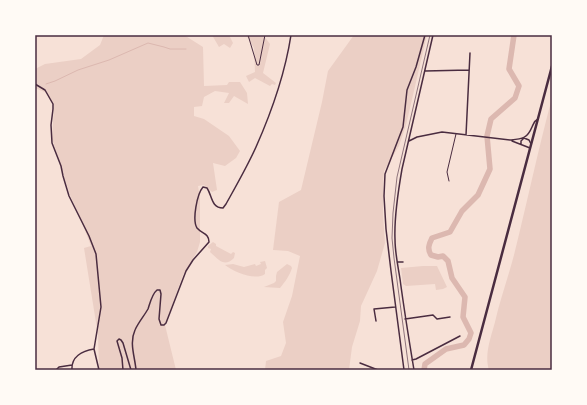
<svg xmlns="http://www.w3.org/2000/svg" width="587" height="405" font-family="Figtree,sans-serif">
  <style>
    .green { fill: #ebcfc5 }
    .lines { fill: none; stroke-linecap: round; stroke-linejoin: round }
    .stream { stroke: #dcb8b0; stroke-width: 1 }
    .river { stroke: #dcb8b0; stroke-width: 5.5 }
    .path { stroke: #4a2c40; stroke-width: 1 }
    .service { stroke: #4a2c40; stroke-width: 1 }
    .minor { stroke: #4a2c40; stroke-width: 1.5 }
    .primary { stroke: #4a2c40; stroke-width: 2.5 }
    .rail { stroke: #8f747c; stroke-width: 1 }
    .neatline { fill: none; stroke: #4a2c40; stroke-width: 1.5 }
  </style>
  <rect width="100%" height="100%" fill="#f7e1d7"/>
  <!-- green -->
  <path class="green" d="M104 35H184L203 47 204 86 227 85 229 82H240L247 93 248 104 234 96 229 103H224L229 93 215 91 204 97 202 106 194 107V116L204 119 229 136 240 151 236 158 225 166 213 163 217 190 212 192 204 185 198 186 200 198V242L197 252 183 275 165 325 176 370H99L98 335 84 248 91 246 79 215 70 195 52 139 54 106 47 93 35 88V69L45 64 81 59 100 45Z
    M212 35H229L233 43 230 48 224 44 219 47Z
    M246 35H265L264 36 270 44 263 73 276 83 275 85 272 84 270 86 255 78 249 82 246 76 255 72 254 48Z
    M354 35H427L406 125 399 146 384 171 383 185V215L385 243 377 271 361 306 360 321 352 347 349 370H265L266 361 281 356 286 343 283 322 292 296 300 256 288 251 273 250 279 202 301 190 322 102 328 71Z
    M552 98V370H489C484 355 491 337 495 322 500 300 508 278 514 255 527 203 538 150 552 98Z
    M213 242 216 244V246L231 254 233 252 235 253 234 258C224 268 218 259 210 252L211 249 208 248V246Z
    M265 261 267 268 265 270V274C255 281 234 272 225 265L233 264 244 267 255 264 256 266 261 264 260 262Z
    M287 264 291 266 292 268C290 275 285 282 280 288L264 287 274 283 276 281V276L277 272Z
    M423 266H437L447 287 443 289 436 290 435 284 406 286 403 284 401 268Z"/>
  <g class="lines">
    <!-- stream -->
    <path class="stream" d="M46 84 55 81 78 70 109 60 148 43 164 47 170 49H186"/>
    <!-- river -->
    <path class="river" d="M424 370 425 364 446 349 464 345 469 339 471 333 463 317 465 297 452 278 448 261 443 256 438 257 431 255C427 249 429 244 432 238L450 232 462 211 478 195 490 169 487 136 491 119 515 98 519 86 509 69 514 35"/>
    <!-- path -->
    <path class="path" d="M248 35 257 65H259L265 35"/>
    <!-- service -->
    <path class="service" d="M449 181 447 172 456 134"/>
    <!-- minor -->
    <path class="minor" d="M425 71 469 70
      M35 84 45 90 53 104V109L51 125 52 143 61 166 63 176 69 196 89 236 96 254 101 307 94 349 99 370
      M466 135 470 53
      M409 141 417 137 442 132 510 140C522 139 527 139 532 127 534 123 534 121 538 119
      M512 141 530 148
      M521 144V141L524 138 529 140 531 144
      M397 262H403
      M405 319 433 315 437 319 450 317
      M376 321 374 309 395 307
      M412 360 416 359 460 336
      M360 363 378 370
      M56 370 59 367 72 365
      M72 370C71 357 82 351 94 349
      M123 370 122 358 117 341 119 339 121 340 123 343 131 370
      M136 370C135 357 129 343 135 330 138 323 144 316 148 309 150 303 152 294 157 290H160L161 294 159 319 161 325H164L166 323 186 271 193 260 209 242C209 233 202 234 197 228 192 220 197 194 203 187L207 188C212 195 211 208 223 208L226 204C236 186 247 167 256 147 272 111 285 74 291 35
      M404 370 391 271 386 229 384 196 385 174 403 127 407 90 416 67 425 35
      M414 370C409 340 404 309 400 279 398 266 395 253 395 239 394 216 398 192 402 169L433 35"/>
    <!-- primary -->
    <path class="primary" d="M471 370 552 66"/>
    <!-- rail -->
    <path class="rail" d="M409 370 394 258 392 238 393 213 397 177 430 35"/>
  </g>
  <!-- border -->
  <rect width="587" height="405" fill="none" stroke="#fffaf5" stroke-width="72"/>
  <rect x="36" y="36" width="515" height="333" class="neatline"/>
</svg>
